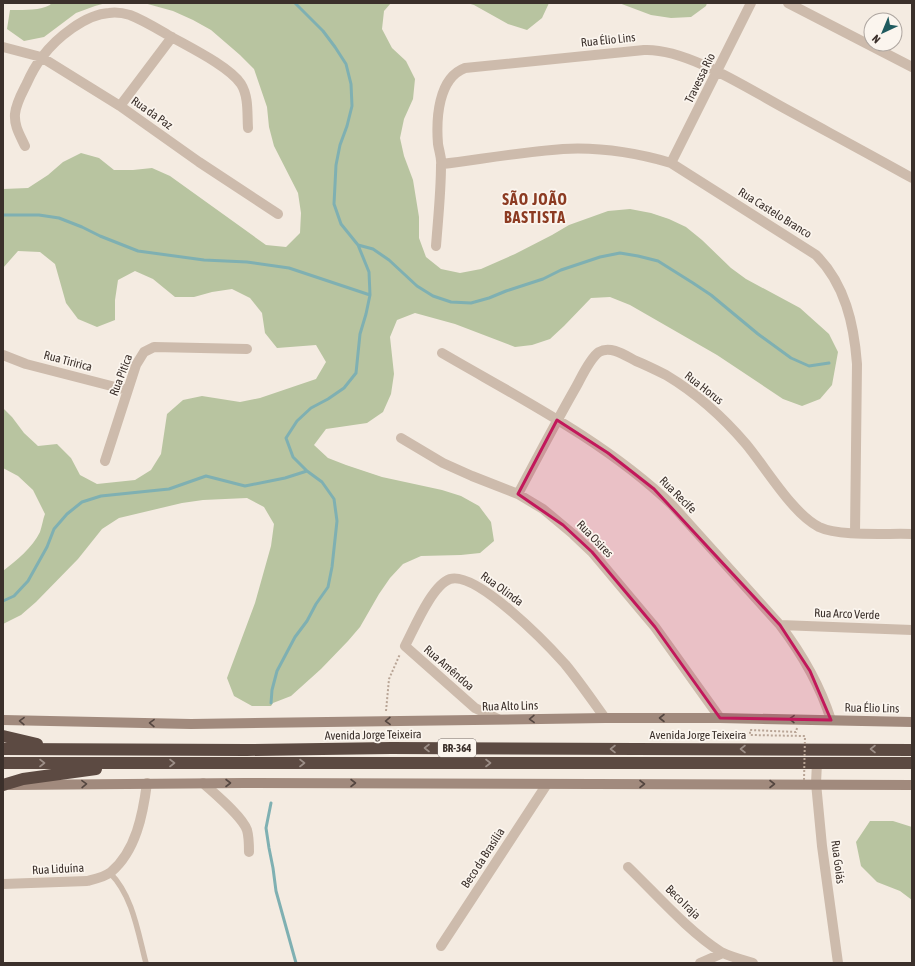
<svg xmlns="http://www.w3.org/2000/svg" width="915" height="966" font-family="'Asap Condensed',sans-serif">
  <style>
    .green { fill: #b8c4a0 }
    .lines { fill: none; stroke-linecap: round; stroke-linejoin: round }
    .stream { stroke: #7fb0b2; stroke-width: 3 }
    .path { stroke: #b9a596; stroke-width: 2; stroke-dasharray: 2 2; stroke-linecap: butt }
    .lane { stroke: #cdbbac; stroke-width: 5.5 }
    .street { stroke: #cdbbac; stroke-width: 10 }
    .secondary { stroke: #a18a7d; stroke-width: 10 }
    .highway { stroke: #5c4a42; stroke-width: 12 }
    .path-bridge { stroke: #b9a596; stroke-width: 2; stroke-dasharray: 2 2; stroke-linecap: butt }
    .oneway { stroke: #544640 }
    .oneway2 { stroke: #9c8e87 }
    .marked { fill: #c2185b; fill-opacity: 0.2; stroke: #c2185b; stroke-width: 3; stroke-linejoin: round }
    .labels { text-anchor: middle; stroke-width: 3.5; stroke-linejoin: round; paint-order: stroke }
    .shield { fill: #fbf5ee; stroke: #756b66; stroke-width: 1 }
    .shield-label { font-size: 11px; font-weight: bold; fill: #3b302b }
    .street-label { font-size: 12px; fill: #3b302b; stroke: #fbf5ee }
    .district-label { font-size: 16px; font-weight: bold; letter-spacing: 1px; fill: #8c3b22; stroke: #fbf5ee }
  </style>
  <rect width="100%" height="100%" fill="#f4ebe1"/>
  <!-- green -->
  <path class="green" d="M52 3H106L95 6 76 13 44 37 24 41 7 29 10 10C21 10 45 11 52 3Z
    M144 3H391L384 11 382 29 392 48 406 61 415 79 413 99 404 119 400 138 404 156 413 180 419 217V238L426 257 441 269 460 273 481 269 515 254 552 235 569 225 608 211 630 209 651 213 669 219 686 227 702 240 731 268 746 279 800 308 829 334 838 352 832 385 820 399 802 406 783 399 717 355 630 305 610 297 591 298 564 326 550 339 532 345 515 347 455 324 415 313 397 320 390 337 394 374 391 394 383 412 367 423 326 429 314 445 328 458 346 465 382 477 442 490 461 496 479 506 491 522 494 541 480 553 461 555 421 556 403 564 390 578 379 594 360 627 348 641 321 669 291 696 273 703 271 706H252L234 696 227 678 255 603 271 546 274 524 264 507 247 498 203 500 182 503 119 518 102 529 78 559 36 602 21 615 3 624V571C16 561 33 547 40 532 42 526 43 519 45 514L33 490 18 476 3 468V408L12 417 24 433 38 446 57 444 71 458 80 475 97 484 135 480 151 470 161 454 167 414 183 400 202 396 240 402 260 398 316 379 326 362 316 345 277 348 265 333 262 313 250 298 232 289 212 292 194 297H175L153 279 135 271 118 280 115 300V320L97 327 78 319 66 303 55 264 40 252 18 251 3 268V189L28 188 48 175 63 162 81 153 99 158 114 170H133L152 168 170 176 266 245 286 247 300 233 301 213 298 193 274 146 269 127 267 107 254 69 240 55 211 30 193 20 173 11Z
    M467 3H549L542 18 527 30 508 24 474 5Z
    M619 3H707L706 6 691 17 671 18 651 15Z
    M870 821H893L912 827V900L900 891 877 882 861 866 856 842Z"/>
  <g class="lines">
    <!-- stream -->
    <path class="stream" d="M3 215H39L59 218 82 227 100 236 138 251 204 260 247 262 289 268 370 295
      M358 245 373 249 389 260 417 286 433 296 451 302 471 303 489 298 506 291 543 279 561 270 600 257 620 253 638 256 658 261 693 283 711 295 758 334 791 358 809 366 829 363
      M3 601 14 596 28 581 47 547 54 529 67 514 82 502 101 496 169 489 206 476 245 486 285 478 307 471
      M271 703 272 690 277 671 295 637 307 621 316 604 328 587 332 567 337 521 334 499 322 482 307 471 293 457 286 438 297 421 311 408 328 399 344 388 356 373 360 334 366 314 370 295 369 272 358 245 341 224 334 204 336 165 340 145 347 126 352 106 351 84 346 64 335 47 323 31 295 3
      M271 803 266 828 269 848 273 868 276 891 296 963"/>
    <!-- path -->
    <path class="path" d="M386 711 389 679 400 654
      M797 728 796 732 750 730V735L805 736"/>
    <!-- lane -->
    <path class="lane" d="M110 873C133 896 138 933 146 963"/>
    <!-- street -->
    <path class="street" d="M788 3 912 67
      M3 47 41 57 120 106 199 162 278 214
      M120 106 172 37
      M25 146C20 135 14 126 15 114 16 103 22 93 27 83 31 74 36 65 42 57 56 38 86 14 109 13 116 12 123 13 130 15 143 20 156 28 168 35 187 46 229 66 241 84 249 97 247 114 248 128
      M671 163 751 3
      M442 164C482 159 522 152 563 149 599 147 637 153 671 163L816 255C845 284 854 324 857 364L855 533
      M436 246C438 219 441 192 441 165 442 158 439 151 438 144 436 119 438 78 465 68L644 50C686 48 747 88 784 108 826 131 869 154 912 178
      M442 353C521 399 605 441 672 505L780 625C802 654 820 685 831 720
      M3 355 26 364 127 390
      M401 438 443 463 472 476 518 494 543 509 573 534 592 552 655 627 720 718
      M105 461 136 365 144 352 154 347 247 349
      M518 494C537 458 556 422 576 387 581 378 590 358 599 352 611 345 626 356 636 361 646 365 656 370 666 375 696 393 723 417 746 444 766 468 792 513 819 527 840 537 888 533 912 534
      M780 625 912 630
      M498 719 475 708 405 646C414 629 432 585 450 579 477 571 547 644 565 664 579 681 592 700 605 718
      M817 763 816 783 822 846 838 963
      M203 783C215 794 242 816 247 830 249 837 249 845 249 852
      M628 867C656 894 689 932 721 952 731 957 743 960 753 963
      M3 884 87 881C95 879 105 877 111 872 136 851 143 814 147 783
      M441 946 547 784
      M700 963 723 953"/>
    <!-- secondary -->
    <path class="secondary" d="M3 720 191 724 605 718H720L912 722
      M10 785 244 783 912 785"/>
    <!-- highway -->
    <path class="highway" d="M3 736 37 744
      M3 749 247 750 391 748 912 750
      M3 763H912
      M3 785 23 779 96 769"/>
    <!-- path-bridge -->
    <path class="path-bridge" d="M804 780 805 736"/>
  </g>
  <!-- one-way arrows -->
  <defs><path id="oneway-chevron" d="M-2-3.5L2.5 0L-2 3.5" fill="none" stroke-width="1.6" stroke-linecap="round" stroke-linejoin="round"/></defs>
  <g class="oneway">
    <use href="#oneway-chevron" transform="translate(662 718) rotate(-180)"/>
    <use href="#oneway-chevron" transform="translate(532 719) rotate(179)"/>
    <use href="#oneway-chevron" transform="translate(792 719) rotate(-179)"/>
    <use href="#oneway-chevron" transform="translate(22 721) rotate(-179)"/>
    <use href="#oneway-chevron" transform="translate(388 721) rotate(179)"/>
    <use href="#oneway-chevron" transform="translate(152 723) rotate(-179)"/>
    <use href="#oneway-chevron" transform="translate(228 783)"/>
    <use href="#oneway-chevron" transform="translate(353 783)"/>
    <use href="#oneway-chevron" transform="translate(84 784) rotate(-1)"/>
    <use href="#oneway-chevron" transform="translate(642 784)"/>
    <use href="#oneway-chevron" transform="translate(772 784)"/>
  </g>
  <g class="oneway2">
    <use href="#oneway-chevron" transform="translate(427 748) rotate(-180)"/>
    <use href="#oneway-chevron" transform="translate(613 749) rotate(-180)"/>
    <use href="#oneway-chevron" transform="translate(743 749) rotate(-180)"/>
    <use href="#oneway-chevron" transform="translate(873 749) rotate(-180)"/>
    <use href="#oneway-chevron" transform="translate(42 763)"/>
    <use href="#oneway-chevron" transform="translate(172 763)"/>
    <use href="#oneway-chevron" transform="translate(302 763)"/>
    <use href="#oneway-chevron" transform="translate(488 763)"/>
  </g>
  <!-- marked area -->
  <path class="marked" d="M557 420 608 453 654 489 780 625 810 671 831 720 720 718 655 627 592 552 563 525 518 494Z"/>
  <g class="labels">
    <!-- shield labels -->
    <rect class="shield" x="438" y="739" width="38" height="18" rx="3"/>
    <g class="shield-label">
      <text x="457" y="752">BR-364</text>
    </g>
    <!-- street labels -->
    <g class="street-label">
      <text transform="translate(608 40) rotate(-6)" y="4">Rua Élio Lins</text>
      <text transform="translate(700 78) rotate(-64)" y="4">Travessa Rio</text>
      <text transform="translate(152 113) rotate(35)" y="4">Rua da Paz</text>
      <text transform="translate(775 213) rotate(32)" y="4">Rua Castelo Branco</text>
      <text transform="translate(68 361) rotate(15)" y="4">Rua Tiririca</text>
      <text transform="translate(121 375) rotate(-69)" y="4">Rua Pitica</text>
      <text transform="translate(704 388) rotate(38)" y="4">Rua Horus</text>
      <text transform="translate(678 495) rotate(45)" y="4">Rua Recife</text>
      <text transform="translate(595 539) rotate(46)" y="4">Rua Osires</text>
      <text transform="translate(502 589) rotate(36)" y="4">Rua Olinda</text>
      <text transform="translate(847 614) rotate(2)" y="4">Rua Arco Verde</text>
      <text transform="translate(449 668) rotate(41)" y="4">Rua Amêndoa</text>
      <text transform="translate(510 706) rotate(-1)" y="4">Rua Alto Lins</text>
      <text transform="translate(872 708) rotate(1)" y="4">Rua Élio Lins</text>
      <text transform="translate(373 735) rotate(-1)" y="4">Avenida Jorge Teixeira</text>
      <text x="698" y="739">Avenida Jorge Teixeira</text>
      <text transform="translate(483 858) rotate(-57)" y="4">Beco da Brasília</text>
      <text transform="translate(838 862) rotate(83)" y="4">Rua Goiás</text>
      <text transform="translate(58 869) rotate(-3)" y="4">Rua Liduína</text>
      <text transform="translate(683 902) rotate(44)" y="4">Beco Iraja</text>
    </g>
    <!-- district labels -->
    <g class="district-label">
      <text x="535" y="205">SÃO JOÃO<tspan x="535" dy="18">BASTISTA</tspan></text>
    </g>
  </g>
  <!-- border -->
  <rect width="915" height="966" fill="none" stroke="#3b302b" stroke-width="8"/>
  <!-- north arrow -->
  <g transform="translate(883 32) rotate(224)"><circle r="19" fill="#fbf5ee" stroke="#aea6a0"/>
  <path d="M0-3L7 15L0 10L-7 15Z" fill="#1f5a5e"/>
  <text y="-6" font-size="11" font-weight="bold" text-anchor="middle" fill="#3b302b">N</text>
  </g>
</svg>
